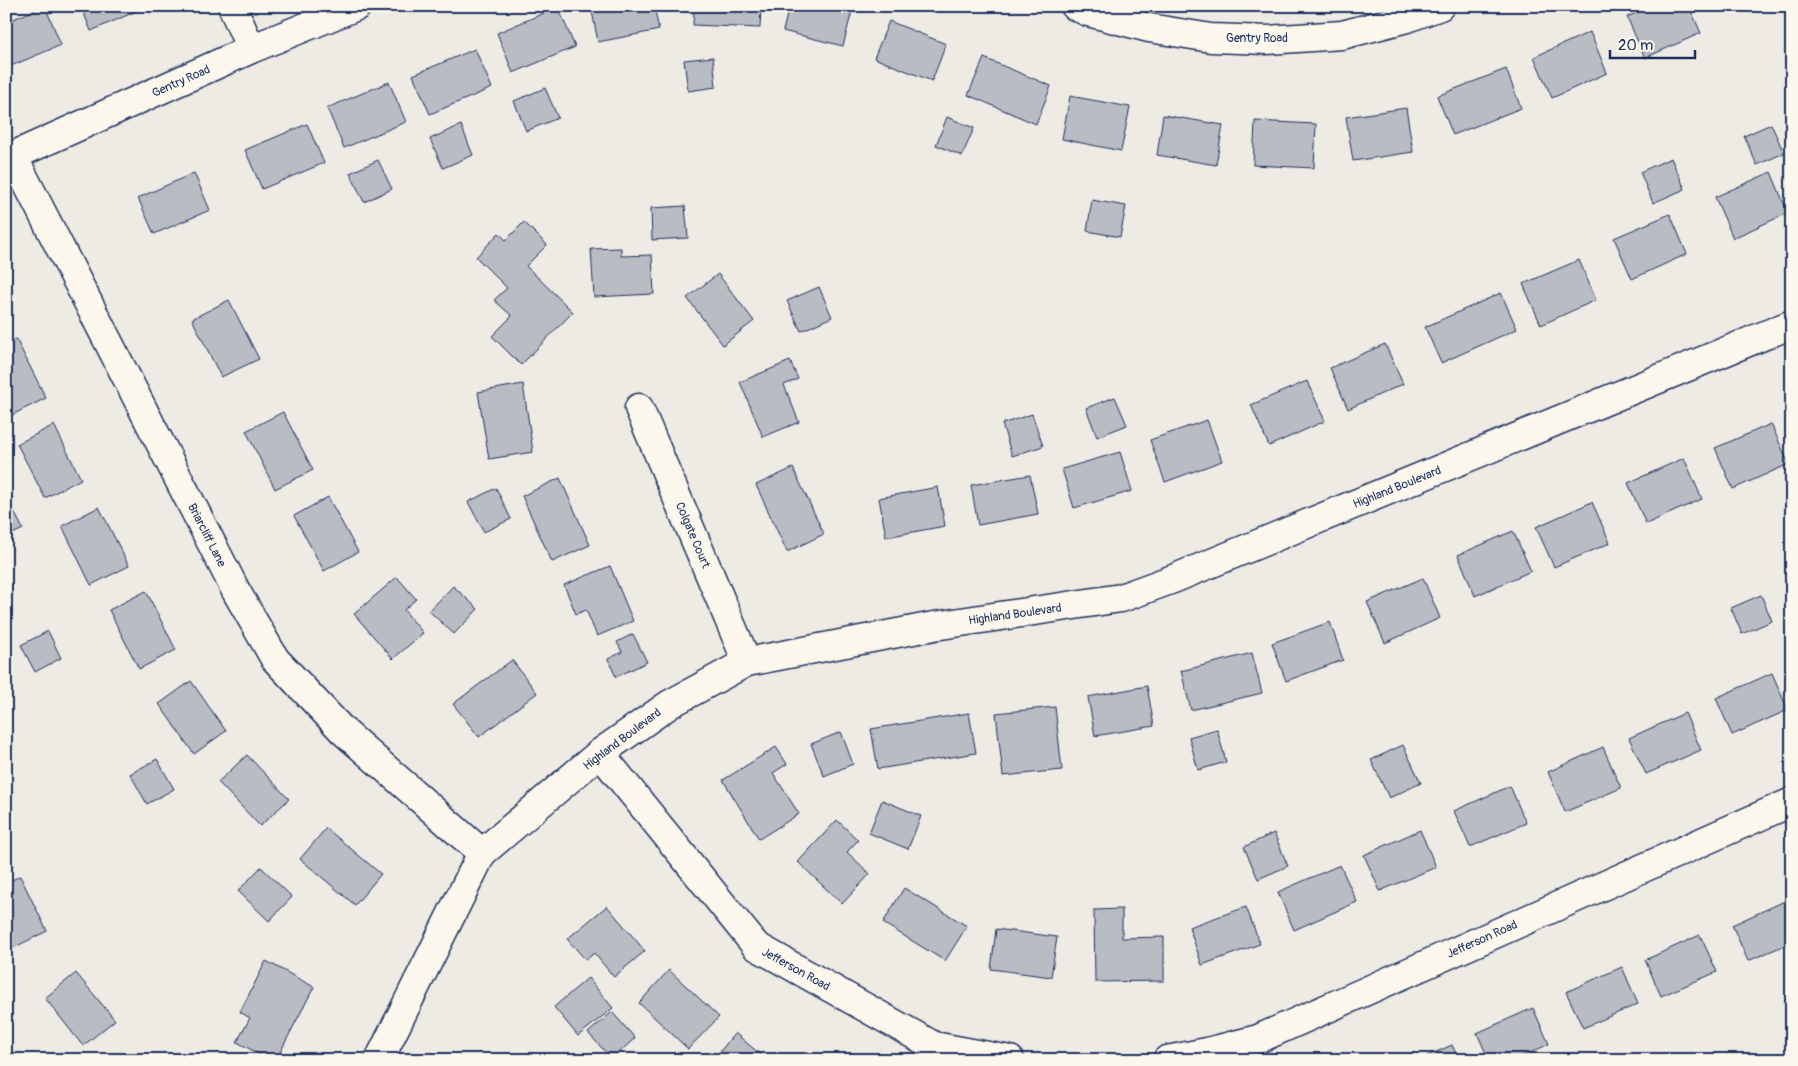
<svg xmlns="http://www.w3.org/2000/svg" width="1798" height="1066" font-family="Pangolin,sans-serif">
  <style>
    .building { fill: #b9bcc3; stroke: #1b2f5e }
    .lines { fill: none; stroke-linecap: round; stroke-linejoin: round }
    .minor-casing { stroke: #1b2f5e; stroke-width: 31 }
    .minor { stroke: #fbf7ec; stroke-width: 28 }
    .labels { text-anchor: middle; stroke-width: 4.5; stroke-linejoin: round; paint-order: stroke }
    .street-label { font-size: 12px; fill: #1b2f5e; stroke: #fbf7ec }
  </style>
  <rect width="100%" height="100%" fill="#eeebe4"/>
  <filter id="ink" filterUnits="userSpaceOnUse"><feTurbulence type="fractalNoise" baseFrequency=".02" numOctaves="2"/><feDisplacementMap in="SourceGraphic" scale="10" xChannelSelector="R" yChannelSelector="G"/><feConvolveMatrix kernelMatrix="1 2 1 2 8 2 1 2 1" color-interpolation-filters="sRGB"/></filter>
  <g filter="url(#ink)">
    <!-- building -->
    <path class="building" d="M45 6 61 45 6 68V22Z
      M81 6H148L91 31Z
      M591 6H654L659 30 598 42Z
      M694 6H761L760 28 693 25Z
      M789 6 853 7 843 46 783 31Z
      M1653 6H1689L1701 33 1645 58 1627 17Z
      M558 7 575 47 513 73 497 33Z
      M889 21 946 44 932 81 874 58Z
      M1590 32 1607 73 1552 98 1534 57Z
      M475 49 492 88 430 114 413 75Z
      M713 57 716 87 688 91 684 60Z
      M984 58 1051 86 1036 124 968 95Z
      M1506 69 1521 108 1453 135 1437 96Z
      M389 82 406 122 344 148 327 108Z
      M545 88 558 118 526 131 514 101Z
      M1070 96 1130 107 1121 151 1062 139Z
      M1406 108 1413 152 1353 161 1346 117Z
      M1163 115 1223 125 1216 165 1157 155Z
      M947 117 974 128 962 156 936 145Z
      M1255 121 1316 124 1314 168 1253 165Z
      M307 124 324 163 262 189 245 150Z
      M1771 124 1784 153 1757 165 1744 136Z
      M461 125 473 155 443 168 430 139Z
      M1671 158 1685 189 1653 203 1640 172Z
      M378 160 392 189 364 202 350 173Z
      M1771 172 1788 213 1733 238 1715 197Z
      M194 173 210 210 154 234 138 198Z
      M1092 200 1126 206 1120 237 1087 231Z
      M685 206 688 238 652 240 651 208Z
      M1670 214 1687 254 1632 279 1614 238Z
      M524 222 547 245 526 266 573 312 521 365 492 336 512 316 494 300 507 288 476 257 499 233 506 240Z
      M621 248V256L652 255 654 294 594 297 591 249Z
      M1579 260 1596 300 1541 325 1523 284Z
      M718 274 754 321 723 345 687 298Z
      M819 287 832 317 801 331 787 301Z
      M1501 293 1517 329 1441 363 1425 327Z
      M229 300 259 359 221 377 192 319Z
      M16 339 46 398 8 417 6 413V344Z
      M1385 344 1403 384 1348 409 1330 368Z
      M790 361 798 379 784 385 799 422 763 437 740 382Z
      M1307 381 1325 421 1269 446 1251 405Z
      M523 384 533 452 489 459 478 392Z
      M1115 397 1127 425 1097 437 1086 408Z
      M283 412 313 470 275 489 246 431Z
      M1032 414 1043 446 1012 456 1002 424Z
      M1207 420 1222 461 1165 482 1150 440Z
      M1771 424 1789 464 1733 489 1715 448Z
      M54 425 81 479 45 498 17 444Z
      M1120 452 1132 491 1074 508 1062 469Z
      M1684 458 1702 499 1646 524 1628 483Z
      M793 468 824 534 787 552 756 485Z
      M1030 475 1038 514 978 525 971 485Z
      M560 478 590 545 552 562 522 496Z
      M938 487 945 526 886 537 879 498Z
      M496 488 511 519 484 532 468 502Z
      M6 496 23 529 6 537Z
      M328 497 358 552 324 571 294 516Z
      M1592 502 1610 543 1554 567 1536 527Z
      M99 507 129 566 91 585 62 526Z
      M1513 531 1531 571 1475 596 1458 555Z
      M610 566 633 621 597 636 586 610 576 614 564 585Z
      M397 577 416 599 404 610 423 633 393 659 354 614Z
      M1423 578 1440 618 1385 643 1367 602Z
      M453 586 478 609 454 634 429 611Z
      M146 591 176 650 139 669 109 610Z
      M1761 595 1772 621 1742 634 1731 608Z
      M1330 622 1343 660 1286 681 1272 643Z
      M48 631 61 658 35 672 21 645Z
      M633 634 647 662 616 677 608 659 622 652 617 642Z
      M1252 653 1262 693 1191 710 1181 671Z
      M512 660 537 693 479 737 453 704Z
      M1772 673 1788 710 1732 735 1716 698Z
      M191 681 226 731 194 754 159 704Z
      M1147 686 1154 726 1095 736 1088 697Z
      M1055 707 1062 770 1003 776 996 713Z
      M969 713 976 753 878 769 871 729Z
      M1685 713 1701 750 1646 774 1629 738Z
      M1217 729 1226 762 1198 770 1189 737Z
      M841 732 853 764 824 776 811 744Z
      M1403 745 1421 783 1389 798 1371 760Z
      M776 747 787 764 773 773 799 814 759 839 723 780Z
      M1603 747 1621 788 1565 812 1548 772Z
      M247 755 289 799 260 826 218 782Z
      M157 759 174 789 147 804 130 774Z
      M1510 786 1526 823 1470 847 1454 811Z
      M882 800 921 816 908 849 869 833Z
      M837 820 858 840 847 852 870 874 842 904 798 862Z
      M326 828 381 874 355 905 300 859Z
      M1420 830 1436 867 1380 891 1364 855Z
      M1274 833 1288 866 1258 879 1244 847Z
      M1340 865 1357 902 1294 930 1278 892Z
      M261 867 292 897 269 921 238 891Z
      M20 876 47 931 11 949 6 940V883Z
      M904 888 967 926 945 961 883 923Z
      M1787 900 1792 909V942L1748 961 1732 925Z
      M607 906 645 951 614 977 594 953 586 960 567 939Z
      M1246 907 1260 944 1202 965 1189 927Z
      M1122 909V938L1164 937V981L1095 982 1094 910Z
      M996 929 1057 937 1051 977 991 969Z
      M1700 935 1717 972 1661 996 1645 960Z
      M266 961 314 987 276 1060H270L237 1042 250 1018 240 1012Z
      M1622 967 1638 1004 1583 1028 1566 992Z
      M669 970 719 1017 688 1049 639 1003Z
      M76 973 115 1020 83 1046 45 998Z
      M588 978 613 1008 578 1036 554 1007Z
      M1533 1008 1549 1044 1515 1060H1489L1477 1033Z
      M612 1012 635 1038 612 1059 588 1033Z
      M735 1033 767 1060H713Z
      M1452 1045 1459 1060H1418Z"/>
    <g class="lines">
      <defs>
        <path id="minor" d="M232 6 251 49
          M1075 6 1088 12 1149 28 1211 38 1267 40 1342 35 1407 18 1440 6
          M13 156 236 591 275 659 343 731 482 853
          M6 159 251 49 357 6
          M639 408 747 662
          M600 753 756 946 934 1046 1010 1060
          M379 1060 482 853 600 753 670 704 747 662 934 626 1121 598 1173 579 1792 324
          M1167 1060 1207 1052 1258 1039 1792 802"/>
      </defs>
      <!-- minor casing -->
      <use href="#minor" class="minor-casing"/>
      <!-- minor -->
      <use href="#minor" class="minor"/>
    </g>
  </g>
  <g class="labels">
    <!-- street labels -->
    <g class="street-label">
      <text x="1257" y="42">Gentry Road</text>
      <text transform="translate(181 81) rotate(-24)" y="4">Gentry Road</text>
      <text transform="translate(1397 487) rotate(-22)" y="4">Highland Boulevard</text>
      <text transform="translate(207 535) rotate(63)" y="4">Briarcliff Lane</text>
      <text transform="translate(693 535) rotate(67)" y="4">Colgate Court</text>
      <text transform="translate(1015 614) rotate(-8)" y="4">Highland Boulevard</text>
      <text transform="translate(622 739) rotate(-37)" y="4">Highland Boulevard</text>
      <text transform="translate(1482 939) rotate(-24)" y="4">Jefferson Road</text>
      <text transform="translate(796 969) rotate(29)" y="4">Jefferson Road</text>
    </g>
  </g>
  <!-- margin -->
  <rect width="1798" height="1066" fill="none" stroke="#fbf7ec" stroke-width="25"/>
  <rect x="12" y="12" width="1773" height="1041" fill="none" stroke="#1b2f5e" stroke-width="2" filter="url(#ink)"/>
  <!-- scale -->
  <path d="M1610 50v8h85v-8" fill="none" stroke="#1b2f5e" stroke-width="2.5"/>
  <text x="1618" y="50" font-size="15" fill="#1b2f5e" stroke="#fbf7ec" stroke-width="4" paint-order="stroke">20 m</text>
</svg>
